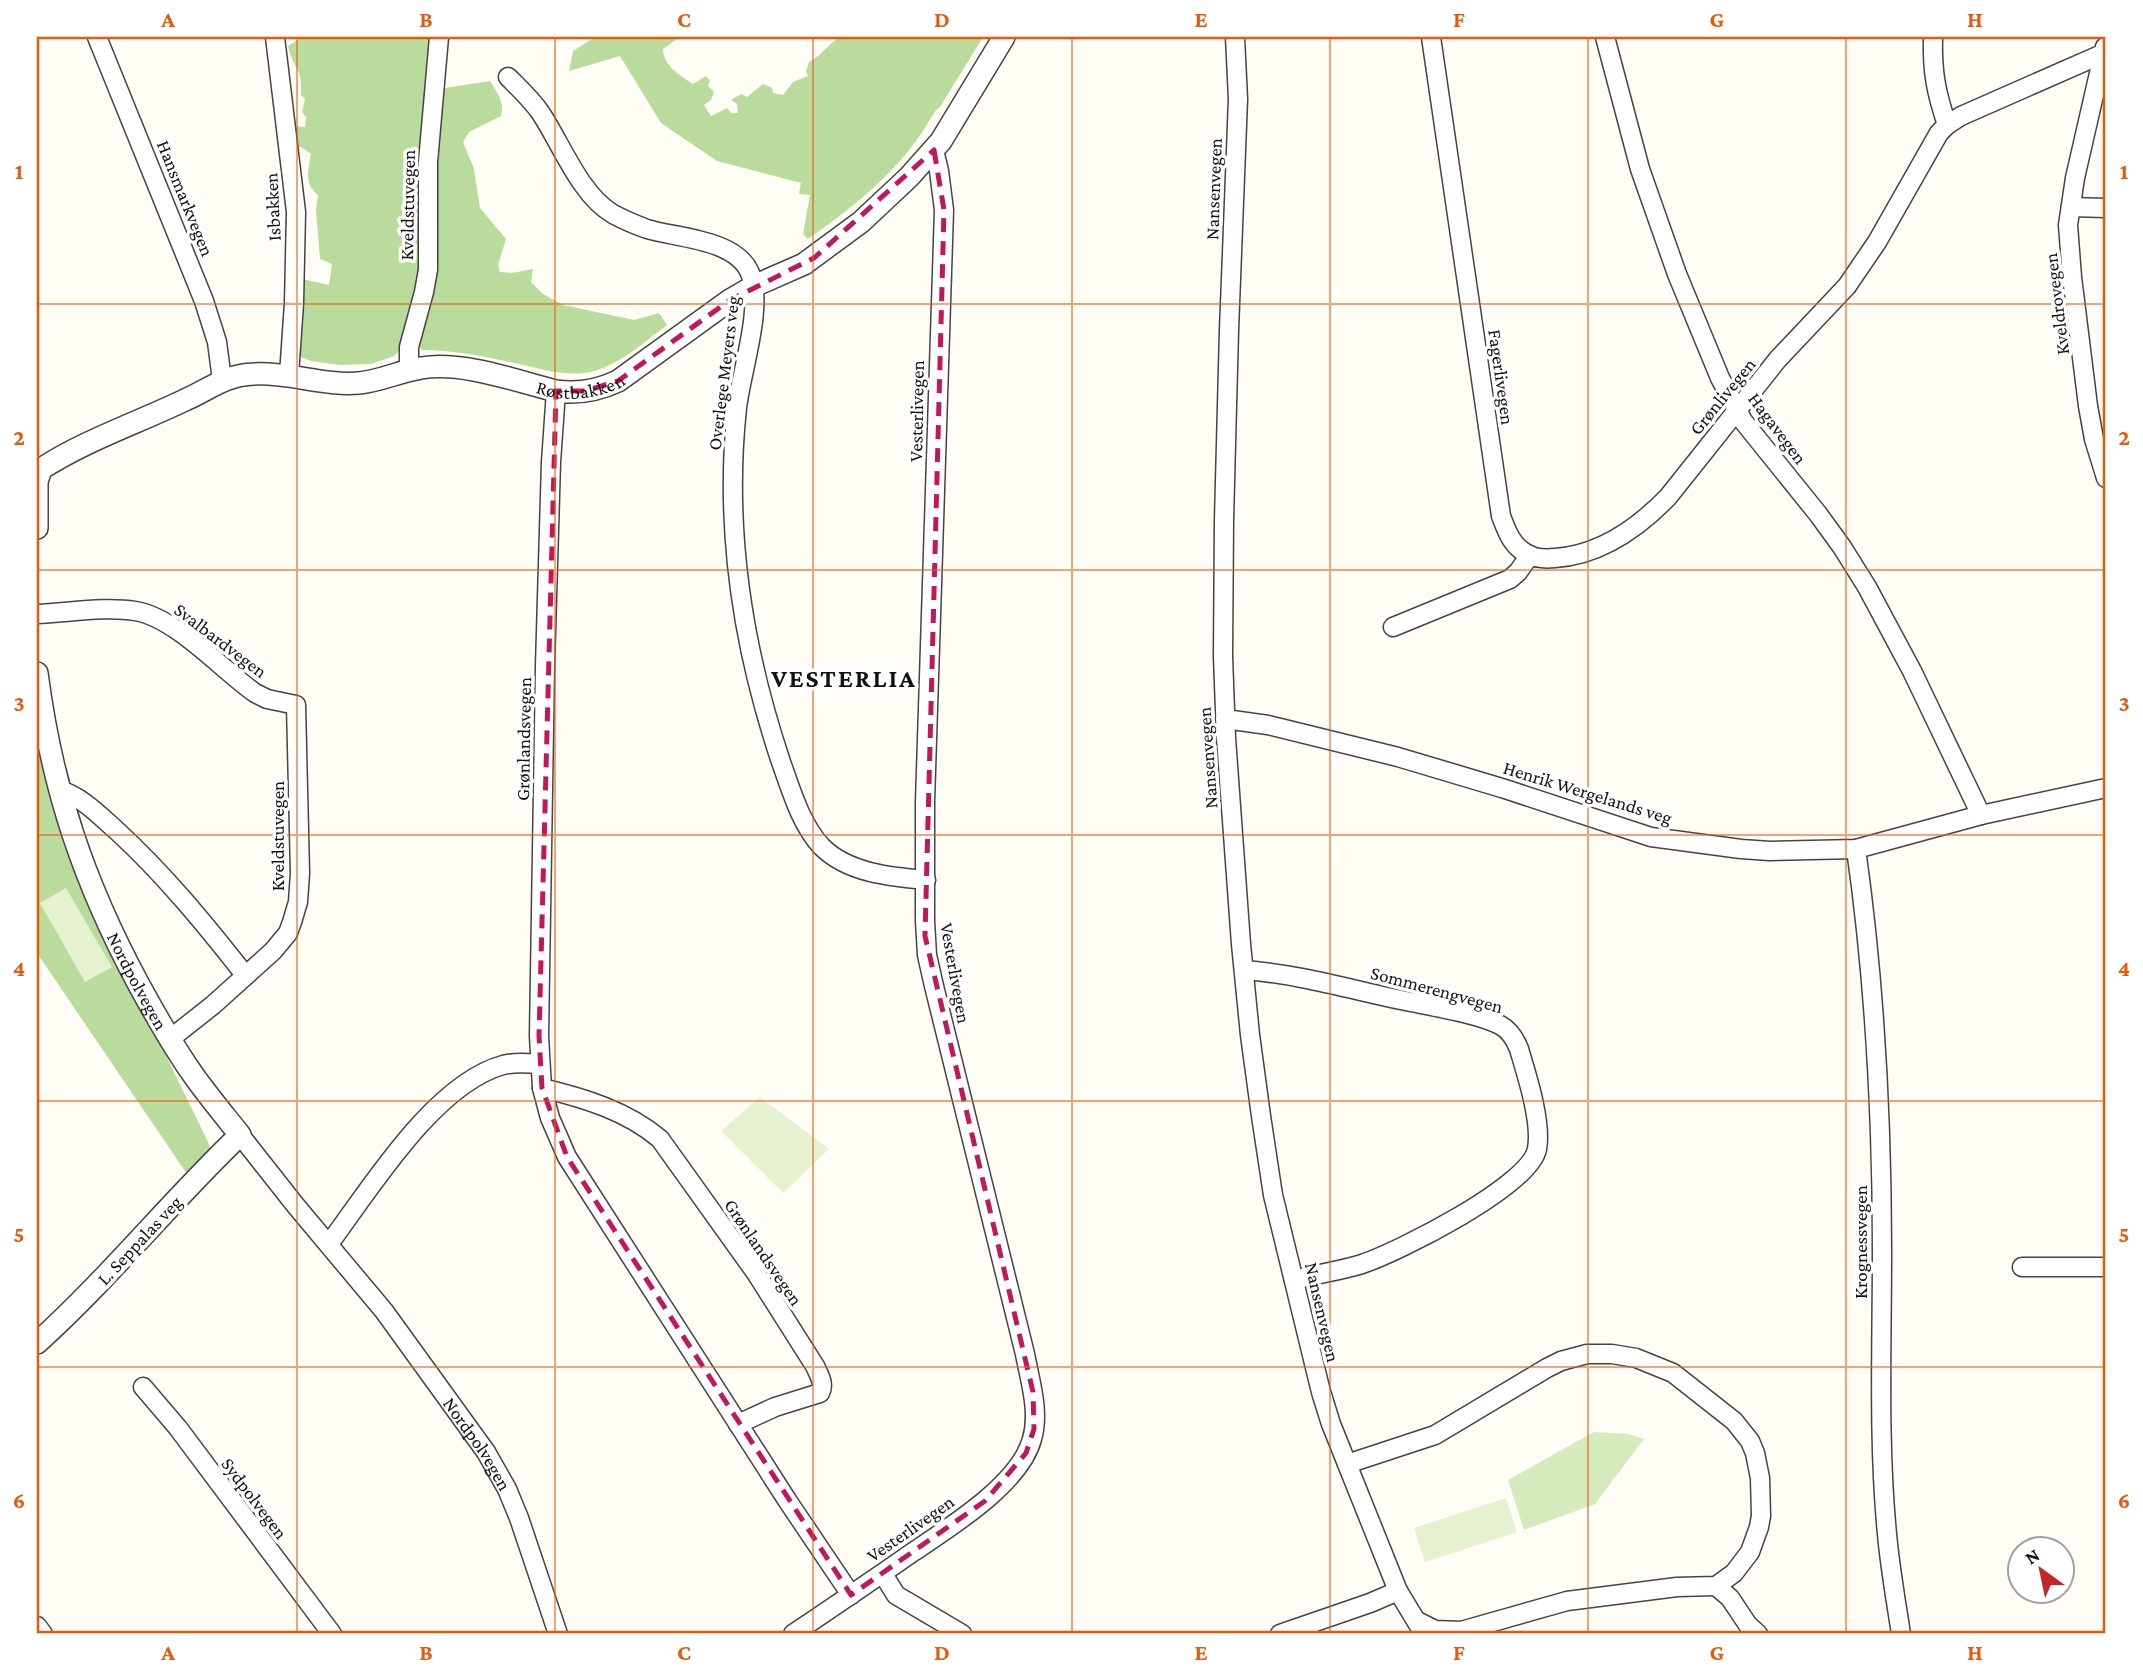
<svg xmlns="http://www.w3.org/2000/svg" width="2143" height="1671" font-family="'Crimson Pro',serif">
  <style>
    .green { fill: #d5ebbd }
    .forest { fill: #b9dc9c }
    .pitch { fill: #e6f2cf }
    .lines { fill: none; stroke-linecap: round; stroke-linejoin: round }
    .minor-casing { stroke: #444; stroke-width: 21 }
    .tertiary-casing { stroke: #444; stroke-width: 24 }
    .minor { stroke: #fff; stroke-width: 18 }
    .tertiary { stroke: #fff; stroke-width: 21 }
    .marked { fill: none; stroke: #c2185b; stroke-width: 5; stroke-dasharray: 14 9; stroke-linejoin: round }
    .grid { fill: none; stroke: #e8590c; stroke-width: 2; stroke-opacity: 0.55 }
    .labels { text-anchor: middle; stroke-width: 7; stroke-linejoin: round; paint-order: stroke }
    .street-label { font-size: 19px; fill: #111; stroke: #fff }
    .district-label { font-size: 26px; font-weight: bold; letter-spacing: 2px; fill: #111; stroke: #fff }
    .neatline { fill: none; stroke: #e8590c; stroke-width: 2.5 }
    .grid-label { font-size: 23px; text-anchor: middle; font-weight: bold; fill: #e8590c }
  </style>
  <rect width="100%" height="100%" fill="#fffdf5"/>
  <!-- green -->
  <path class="green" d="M1594 1432 1628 1434 1644 1439 1595 1504 1524 1530 1508 1480Z"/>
  <!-- forest -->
  <path class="forest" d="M302 37H436L424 268 405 345 394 356 371 364 340 365 311 361 301 357 297 346 302 279 329 285 332 264 320 259 316 210 318 195C304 185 308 170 311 154L301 147H295L294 126 305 127 306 117 302 112 305 99 301 95C303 68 293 69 288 46Z
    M595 37H680L663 49C664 67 680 75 693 84L706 76 710 81 708 86 714 92 711 100 704 105 711 116 727 108 731 113H738L737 104 731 100 741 94 747 97 763 84 772 88 773 93 783 95 793 82 808 76 806 72 809 62C821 56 828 45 839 37H983L940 107 936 110C930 119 925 128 919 137 890 178 848 211 808 239L803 234 810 195 799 194 801 183 717 161 661 123 620 56 569 71 573 51Z
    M490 81C497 92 505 103 501 116L469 132 463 142 474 169 480 208 506 239 498 265 500 272 512 273 533 269 531 282 543 294 563 305 634 320 659 313 667 325C644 342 622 363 594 371 570 378 542 369 519 364 487 357 455 350 422 350L418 345 439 89Z
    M37 721 98 926 155 1033 208 1142 211 1151 187 1174 37 953Z"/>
  <!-- pitch -->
  <path class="pitch" d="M66 888 112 967 85 982 40 903Z
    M760 1097 829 1149 783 1193 721 1131Z
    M1506 1498 1517 1532 1425 1562 1414 1528Z"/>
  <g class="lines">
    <defs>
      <g id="minor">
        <path d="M97 37 204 301 217 342 222 380"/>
        <path d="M275 37 296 212 294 303 289 375"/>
        <path d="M1235 37 1238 99 1229 330 1224 520 1223 656 1226 738 1241 944 1250 1035 1261 1116 1273 1195 1321 1392 1331 1424 1398 1591 1424 1634"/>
        <path d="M1431 37 1501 516C1506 529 1511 544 1524 552 1533 559 1545 559 1555 558 1601 555 1638 528 1668 497L1778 359 1847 286 1877 242 1939 133 1947 125 1961 116 2102 54 2106 56"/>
        <path d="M1605 37 1640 169 1677 274 1720 378 1743 421 1818 514 1842 547 1867 587 1912 671 1981 815"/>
        <path d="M1933 37C1932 72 1936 92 1947 125"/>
        <path d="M2105 47 2075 178 2068 225 2072 277 2088 406 2094 439 2106 478"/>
        <path d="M508 77C519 88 531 99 540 112 561 143 580 195 613 214 624 220 636 225 647 229 677 238 736 239 750 273 764 306 741 372 737 408 724 528 743 649 781 762 791 790 801 825 822 847 848 873 891 877 926 880"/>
        <path d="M2071 207 2106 208"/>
        <path d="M409 371V347L424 292 428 270V162L439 37"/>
        <path d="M556 391 551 462 545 666 539 1036 542 1088 550 1118 567 1157 787 1500 851 1595"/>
        <path d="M37 614C67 613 105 606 135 611 175 617 221 669 255 693L267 699 296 705 300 873 298 902 292 922 288 933 273 951 213 1005 170 1039"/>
        <path d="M1393 627 1510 579 1518 572 1530 555"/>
        <path d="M1225 719 1268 725 1398 757 1502 788 1651 837 1741 849 1770 851 1856 849 1981 815 2106 788"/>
        <path d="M59 790C81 796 99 815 116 830 164 874 205 924 245 975"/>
        <path d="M1856 849C1875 983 1882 1118 1882 1252 1882 1346 1878 1441 1887 1534 1890 1568 1896 1601 1901 1634"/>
        <path d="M1244 970C1298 974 1349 989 1401 1000 1429 1006 1476 1013 1500 1025 1510 1030 1515 1039 1519 1049 1527 1076 1542 1122 1537 1149 1530 1186 1398 1252 1362 1264 1340 1271 1316 1274 1294 1280"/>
        <path d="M542 1088C584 1098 627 1111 660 1139L756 1273 815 1366C819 1375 825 1384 820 1393L775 1407 738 1424"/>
        <path id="s1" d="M240 1135 296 1206 384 1311 486 1452 507 1489 519 1518 558 1634"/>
        <path d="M329 1244C370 1189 434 1084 503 1065 515 1062 527 1063 540 1064"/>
        <path d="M2022 1267H2106"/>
        <path d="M143 1387 178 1428 332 1634"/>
        <path d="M1347 1464 1435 1435 1547 1368 1561 1361 1587 1354H1612L1636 1358 1673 1373 1734 1421 1750 1441 1755 1453 1760 1478 1761 1516 1759 1527 1750 1552 1734 1573 1716 1586 1677 1587 1567 1601 1461 1631 1435 1630 1417 1621"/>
        <path d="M883 1574 896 1595 962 1634"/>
        <path d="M1716 1586 1730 1598 1748 1625 1758 1634"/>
        <path d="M37 1626 43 1634"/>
        <path d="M793 1634C833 1607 873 1580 913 1552 950 1527 1020 1484 1032 1439 1040 1412 1030 1381 1025 1354L934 986 927 955 925 921V802L944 210 939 171 934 150"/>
        <path d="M1280 1634 1370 1603 1398 1591"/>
      </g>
      <g id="tertiary">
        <path id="s2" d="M37 528V482L41 469C86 440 137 423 185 400 210 389 225 375 254 374 289 372 324 386 359 383 381 381 400 371 421 368 463 361 516 381 556 391 577 394 599 390 618 381L730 300 754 286 804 264 861 222 909 177 941 141 1004 37"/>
        <path id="s3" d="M37 673C52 789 84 883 139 985 156 1016 174 1048 194 1076 209 1097 225 1116 240 1135 170 1202 109 1278 37 1343"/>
      </g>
    </defs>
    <!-- minor casing -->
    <use href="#minor" class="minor-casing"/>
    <!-- tertiary casing -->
    <use href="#tertiary" class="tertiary-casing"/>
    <!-- minor -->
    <use href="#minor" class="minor"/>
    <!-- tertiary -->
    <use href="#tertiary" class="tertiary"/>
  </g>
  <!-- marked area -->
  <path class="marked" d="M934 150 944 210 925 936 1033 1392 1034 1429 1026 1453 985 1501 851 1595 567 1157 542 1088 539 1036 556 391H585L618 381 730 300 814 258Z"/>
  <!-- grid -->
  <path class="grid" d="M297 37V1634M555 37V1634M813 37V1634M1072 37V1634M1330 37V1634M1588 37V1634M1846 37V1634M37 304H2106M37 570H2106M37 835H2106M37 1101H2106M37 1367H2106"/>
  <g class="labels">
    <!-- street labels -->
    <g class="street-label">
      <text transform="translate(1213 189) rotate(-88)" y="7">Nansenvegen</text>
      <text transform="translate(186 198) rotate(68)" y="7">Hansmarkvegen</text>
      <text transform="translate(407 205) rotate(-89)" y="7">Kveldstuvegen</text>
      <text transform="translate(272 207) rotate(-93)" y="7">Isbakken</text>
      <text transform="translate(2056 304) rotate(-97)" y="7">Kveldrovegen</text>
      <text transform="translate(723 373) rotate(-83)" y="7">Overlege Meyers veg</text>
      <text transform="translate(1502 377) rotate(82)" y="7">Fagerlivegen</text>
      <text dy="7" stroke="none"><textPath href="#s2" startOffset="626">Røstbakken</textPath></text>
      <text transform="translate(1722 396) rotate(-51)" y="7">Grønlivegen</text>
      <text transform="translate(916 411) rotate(-89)" y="7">Vesterlivegen</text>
      <text transform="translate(1778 428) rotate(53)" y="7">Hagavegen</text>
      <text transform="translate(221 640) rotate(37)" y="7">Svalbardvegen</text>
      <text transform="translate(523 739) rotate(-89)" y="7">Grønlandsvegen</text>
      <text transform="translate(1207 758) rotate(-94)" y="7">Nansenvegen</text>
      <text transform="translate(1588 792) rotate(17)" y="7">Henrik Wergelands veg</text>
      <text transform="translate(277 836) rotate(-90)" y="7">Kveldstuvegen</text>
      <text transform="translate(956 973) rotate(80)" y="7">Vesterlivegen</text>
      <text dy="7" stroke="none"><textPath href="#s3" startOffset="326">Nordpolvegen</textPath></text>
      <text transform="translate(1437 989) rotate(15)" y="7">Sommerengvegen</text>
      <text transform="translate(139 1240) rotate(-47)" y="7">L. Seppalas veg</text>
      <text transform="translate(1860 1242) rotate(-90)" y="7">Krognessvegen</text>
      <text transform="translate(764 1252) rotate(56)" y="7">Grønlandsvegen</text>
      <text transform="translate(1323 1312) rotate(77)" y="7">Nansenvegen</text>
      <text dy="7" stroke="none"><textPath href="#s1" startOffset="390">Nordpolvegen</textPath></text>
      <text transform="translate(255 1498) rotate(53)" y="7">Sydpolvegen</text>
      <text transform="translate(910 1528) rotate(-35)" y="7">Vesterlivegen</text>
    </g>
    <!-- district labels -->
    <g class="district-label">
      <text x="844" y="687">VESTERLIA</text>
    </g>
  </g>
  <!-- border -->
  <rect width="2143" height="1671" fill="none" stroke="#ffffff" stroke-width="77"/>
  <!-- north arrow -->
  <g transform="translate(2041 1570) rotate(327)"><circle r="33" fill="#ffffff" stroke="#a0a0a0" stroke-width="2"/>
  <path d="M0-5L12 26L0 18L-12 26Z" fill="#c4262e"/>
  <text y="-10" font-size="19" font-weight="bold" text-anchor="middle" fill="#111111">N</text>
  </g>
  <rect x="38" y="38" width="2066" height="1594" class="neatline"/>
  <g class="grid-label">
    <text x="168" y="27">A</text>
    <text x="426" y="27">B</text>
    <text x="684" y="27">C</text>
    <text x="942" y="27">D</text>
    <text x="1201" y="27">E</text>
    <text x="1459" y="27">F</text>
    <text x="1717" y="27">G</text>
    <text x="1975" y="27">H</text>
    <text x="19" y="179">1</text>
    <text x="2124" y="179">1</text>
    <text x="19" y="445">2</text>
    <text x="2124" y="445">2</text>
    <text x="19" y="711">3</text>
    <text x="2124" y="711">3</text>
    <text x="19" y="976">4</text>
    <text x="2124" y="976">4</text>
    <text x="19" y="1242">5</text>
    <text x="2124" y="1242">5</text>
    <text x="19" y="1508">6</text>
    <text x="2124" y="1508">6</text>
    <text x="168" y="1660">A</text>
    <text x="426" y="1660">B</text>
    <text x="684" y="1660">C</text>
    <text x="942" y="1660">D</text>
    <text x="1201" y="1660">E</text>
    <text x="1459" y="1660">F</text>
    <text x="1717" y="1660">G</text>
    <text x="1975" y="1660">H</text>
  </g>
</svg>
